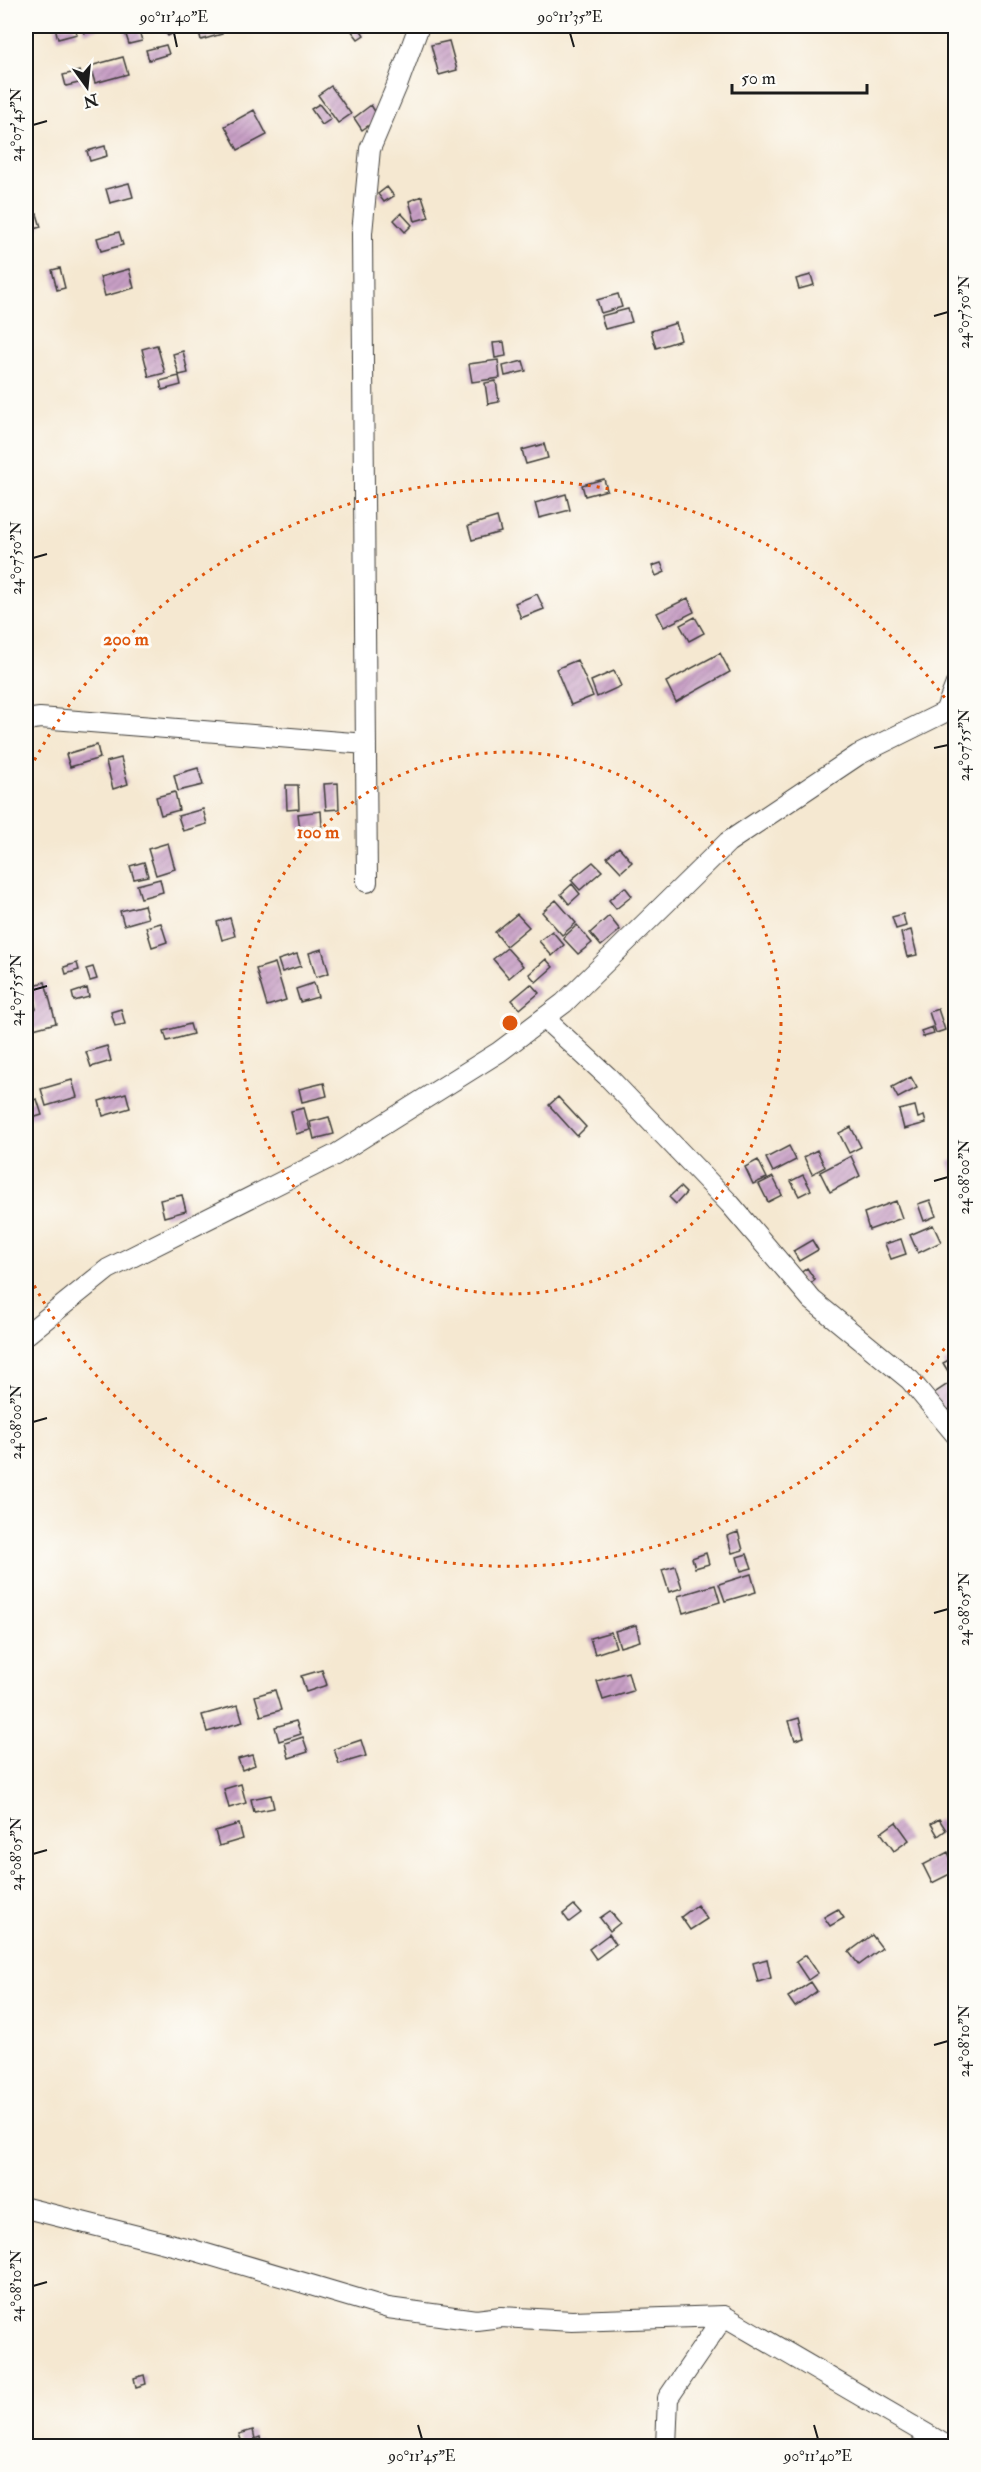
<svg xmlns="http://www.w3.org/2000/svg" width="981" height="2472" font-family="'IM FELL Double Pica',serif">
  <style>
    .building { fill: url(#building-hatch) }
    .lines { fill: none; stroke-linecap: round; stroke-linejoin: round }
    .minor-casing { stroke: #3d3b37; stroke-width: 22 }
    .minor { stroke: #fff; stroke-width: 20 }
    .ticks { fill: none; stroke: #1c1c1c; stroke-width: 2 }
    .ring { fill: none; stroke: #de560d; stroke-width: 3; stroke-dasharray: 3 6 }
    .centre { fill: #de560d; stroke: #fdfcf7; stroke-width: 3 }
    .ring-label { font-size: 18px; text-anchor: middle; font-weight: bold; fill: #de560d; stroke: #fdfcf7; stroke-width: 6; stroke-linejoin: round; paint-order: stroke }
    .neatline { fill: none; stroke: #1c1c1c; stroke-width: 2 }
    .ticks-label { font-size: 15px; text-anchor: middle; fill: #1c1c1c }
  </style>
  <defs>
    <pattern id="building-hatch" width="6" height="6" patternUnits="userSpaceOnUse" patternTransform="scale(1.5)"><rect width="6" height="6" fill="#c79fc5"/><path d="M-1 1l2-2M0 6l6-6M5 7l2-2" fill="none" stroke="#aa88a9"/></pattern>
  </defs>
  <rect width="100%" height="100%" fill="#fdfcf7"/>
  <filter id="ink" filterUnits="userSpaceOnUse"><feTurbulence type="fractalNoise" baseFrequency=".0167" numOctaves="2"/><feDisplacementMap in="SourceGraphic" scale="12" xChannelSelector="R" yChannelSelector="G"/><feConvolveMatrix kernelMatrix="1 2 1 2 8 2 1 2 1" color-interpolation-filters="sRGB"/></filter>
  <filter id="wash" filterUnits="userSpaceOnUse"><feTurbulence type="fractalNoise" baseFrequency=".008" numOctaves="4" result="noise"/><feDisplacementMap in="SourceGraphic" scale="24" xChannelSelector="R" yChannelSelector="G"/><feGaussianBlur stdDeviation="1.35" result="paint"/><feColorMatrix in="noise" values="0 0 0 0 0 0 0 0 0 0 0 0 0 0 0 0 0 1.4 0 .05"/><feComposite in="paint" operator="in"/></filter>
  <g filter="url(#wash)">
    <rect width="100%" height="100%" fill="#f5e8d1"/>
    <g id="blocks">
      <!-- building -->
      <path class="building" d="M61 26H74L77 34 58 39 55 27Z
        M82 26H108L84 33Z
        M138 26 142 41 129 44 124 29Z
        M161 26H171L175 32 168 36Z
        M203 26H220L222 34 201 40 198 27Z
        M348 26H358L364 35 358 39Z
        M449 41 457 70 439 75 431 45Z
        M166 45 169 54 149 60 146 50Z
        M123 57 128 74 95 83 90 66Z
        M80 71 83 82 66 86 63 75Z
        M331 86 351 114 338 123 318 95Z
        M319 104 331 119 322 125 311 109Z
        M371 105 379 118 362 130 354 118Z
        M254 110 267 135 238 150 225 126Z
        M105 146 107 156 90 161 87 151Z
        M129 183 133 197 110 203 106 189Z
        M387 187 394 196 384 202 378 194Z
        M422 196 429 217 415 221 409 201Z
        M401 213 412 225 405 232 394 220Z
        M37 214 41 227 33 229 29 216Z
        M119 232 123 245 101 251 97 238Z
        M60 268 65 288 57 290 52 270Z
        M129 269 134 288 105 296 100 277Z
        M811 275 814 285 799 289 796 279Z
        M618 294 622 307 601 313 597 300Z
        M628 309 632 322 605 329 601 316Z
        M676 323 681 340 656 348 651 331Z
        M504 342 506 356 495 358 493 343Z
        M157 345 165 373 149 377 142 349Z
        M183 351 188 373 179 375 173 354Z
        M498 360 500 378 472 382 469 364Z
        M523 361 526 371 505 376 503 366Z
        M179 376 181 385 162 390 160 381Z
        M496 381 499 402 488 404 485 383Z
        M544 444 548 458 526 464 522 450Z
        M604 479 607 490 585 496 582 485Z
        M566 494 570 510 539 518 535 503Z
        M497 517 501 532 472 540 468 526Z
        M661 563 665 572 656 576 652 566Z
        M537 594 544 609 521 618 515 603Z
        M688 598 694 612 664 627 657 613Z
        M695 617 704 633 689 641 680 625Z
        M720 653 730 672 676 702 666 682Z
        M577 660 593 696 571 705 556 669Z
        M614 671 621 686 597 697 591 681Z
        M97 745 100 758 70 767 66 754Z
        M121 758 128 784 113 789 106 762Z
        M198 768 203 785 178 791 174 775Z
        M338 783 339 809 326 810 324 784Z
        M286 785H298L299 809 287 810Z
        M175 792 179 810 161 815 156 797Z
        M203 809 207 824 183 831 178 816Z
        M321 811 322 827 300 830 298 814Z
        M168 843 175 869 156 875 148 849Z
        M619 847 632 862 621 872 607 857Z
        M144 862 148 876 134 879 130 866Z
        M593 862 602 871 580 890 571 880Z
        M160 879 163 892 141 898 137 885Z
        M572 884 580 894 569 904 561 894Z
        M625 887 632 896 616 909 609 900Z
        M556 900 576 923 562 935 542 912Z
        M144 905 148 918 124 925 120 911Z
        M517 914 529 927 506 946 495 932Z
        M903 914 906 926 896 929 892 917Z
        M609 916 620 930 601 946 590 933Z
        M230 918 235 936 222 940 217 922Z
        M161 923 167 942 152 947 146 927Z
        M577 925 592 943 578 954 563 938Z
        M911 930 917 955 907 957 901 933Z
        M552 931 564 945 552 956 539 941Z
        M507 948 523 966 509 978 493 959Z
        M322 949 329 973 316 977 309 953Z
        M297 954 301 966 282 972 278 960Z
        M546 959 553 967 536 982 529 974Z
        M77 963 79 970 66 974 64 967Z
        M275 963 286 1000 267 1006 256 969Z
        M93 967 97 979 90 981 86 969Z
        M45 982 56 1023 26 1031V1012L36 1009 30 986Z
        M314 983 318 997 300 1002 296 989Z
        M531 984 539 993 520 1009 512 1000Z
        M87 988 89 997 74 1001 72 993Z
        M121 1009 125 1024 115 1026 111 1012Z
        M938 1009 945 1030 936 1033 929 1012Z
        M190 1024 193 1034 167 1041 164 1031Z
        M932 1027 934 1034 923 1037 921 1031Z
        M107 1046 111 1061 91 1067 86 1052Z
        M911 1077 917 1088 898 1098 892 1087Z
        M72 1080 77 1097 46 1106 41 1089Z
        M324 1083 327 1096 302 1102 299 1089Z
        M126 1093 130 1108 103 1116 99 1101Z
        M558 1097 586 1127 577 1136 549 1105Z
        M37 1099 42 1115 26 1120V1102Z
        M915 1106 918 1118 924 1116 926 1123 904 1129 899 1110Z
        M304 1108 310 1130 296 1134 291 1111Z
        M329 1117 334 1134 314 1139 310 1122Z
        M851 1127 861 1147 849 1153 839 1133Z
        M789 1146 796 1160 773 1172 766 1158Z
        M817 1150 825 1167 812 1174 804 1157Z
        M851 1156 860 1176 830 1192 820 1172Z
        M956 1158V1176L953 1177 948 1161Z
        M758 1160 767 1178 753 1184 745 1167Z
        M803 1175 811 1190 799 1196 791 1181Z
        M773 1177 782 1195 768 1202 759 1184Z
        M680 1187 686 1193 676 1204 669 1197Z
        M182 1195 186 1211 164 1217 160 1200Z
        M930 1200 936 1216 924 1221 918 1204Z
        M896 1201 902 1218 869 1230 864 1213Z
        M933 1225 941 1242 918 1253 910 1235Z
        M901 1239 906 1254 891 1259 885 1244Z
        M812 1240 818 1250 799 1261 793 1251Z
        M807 1268 815 1280 806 1287 798 1275Z
        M956 1356V1384L943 1363Z
        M951 1382 956 1388V1406L945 1412 933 1394Z
        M738 1532 743 1550 732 1553 727 1536Z
        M706 1553 709 1564 695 1568 692 1558Z
        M747 1554 752 1568 741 1571 737 1557Z
        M675 1566 682 1588 669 1592 662 1570Z
        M751 1574 756 1592 725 1601 719 1584Z
        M715 1585 720 1602 683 1613 678 1596Z
        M636 1625 640 1641 620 1647 615 1631Z
        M611 1632 616 1647 595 1654 590 1638Z
        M322 1670 327 1685 306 1692 301 1676Z
        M628 1672 633 1691 603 1700 597 1681Z
        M275 1690 281 1710 261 1716 255 1696Z
        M238 1705 243 1722 207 1732 202 1715Z
        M799 1718 804 1737 795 1740 789 1721Z
        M296 1721 301 1734 279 1741 275 1727Z
        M303 1737 308 1752 289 1758 285 1743Z
        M361 1740 366 1756 339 1764 334 1749Z
        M252 1755 255 1765 242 1770 238 1759Z
        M241 1784 246 1803 229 1808 224 1789Z
        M271 1795 274 1808 254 1812 251 1799Z
        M939 1819 946 1830 938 1836 931 1824Z
        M896 1822 909 1840 894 1851 881 1833Z
        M239 1824 243 1839 219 1846 215 1831Z
        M948 1852 956 1871 932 1883 923 1865Z
        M574 1905 581 1913 569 1922 563 1914Z
        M697 1905 707 1919 690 1930 681 1917Z
        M838 1909 844 1918 830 1926 824 1917Z
        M610 1911 620 1923 610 1931 600 1918Z
        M609 1934 616 1944 596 1959 589 1949Z
        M872 1935 882 1948 859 1965 849 1952Z
        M806 1955 818 1973 808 1980 796 1962Z
        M767 1959 771 1978 758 1982 753 1963Z
        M811 1982 817 1991 795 2007 788 1997Z
        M144 2375 146 2384 136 2387 134 2378Z
        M253 2430 255 2439 260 2437 262 2444 258 2446H243L239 2434Z"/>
    </g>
  </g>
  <g filter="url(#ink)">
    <use href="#blocks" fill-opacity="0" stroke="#3d3b37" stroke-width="1.5"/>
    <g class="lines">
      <defs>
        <path id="minor" d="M26 720 40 718 366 744
          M367 882 362 233 370 149 398 83 419 26
          M544 1018 607 1076 730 1204 812 1300 910 1380 956 1435
          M26 1335 108 1269 335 1155 499 1052 564 1003 728 842 858 755 945 712 956 684
          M26 2208 193 2250 388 2308 476 2320 501 2317 572 2321 724 2316 947 2446
          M666 2446 668 2398 724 2316"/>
      </defs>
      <!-- minor casing -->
      <use href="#minor" class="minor-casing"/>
      <!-- minor -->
      <use href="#minor" class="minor"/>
    </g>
  </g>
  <!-- ticks -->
  <path class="ticks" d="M174 33 177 47M570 33 574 47M33 125 47 121M934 316 948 312M33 558 47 554M934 748 948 745M33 990 47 986M934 1181 948 1177M33 1422 47 1418M934 1613 948 1609M33 1854 47 1850M934 2045 948 2041M33 2286 47 2282M418 2425 422 2439M814 2425 818 2439"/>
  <!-- distance rings -->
  <g class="ring">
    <circle cx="510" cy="1023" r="271"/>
    <path d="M955 1334A543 543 0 0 1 26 1270M26 776A543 543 0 0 1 955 712"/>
  </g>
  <circle cx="510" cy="1023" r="9" class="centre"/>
  <g class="ring-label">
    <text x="126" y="645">200 m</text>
    <text x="318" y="838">100 m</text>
  </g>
  <!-- margin -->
  <rect width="981" height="2472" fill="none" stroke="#fdfcf7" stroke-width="66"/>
  <!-- north arrow -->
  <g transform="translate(87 87) rotate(165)" stroke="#fdfcf7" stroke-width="4.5" paint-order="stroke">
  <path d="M0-4.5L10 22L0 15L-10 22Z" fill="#1c1c1c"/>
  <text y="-9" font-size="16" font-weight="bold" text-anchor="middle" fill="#1c1c1c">N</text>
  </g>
  <!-- scale -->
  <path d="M732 84v9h135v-9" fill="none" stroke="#1c1c1c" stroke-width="3"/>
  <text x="741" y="84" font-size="18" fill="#1c1c1c" stroke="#fdfcf7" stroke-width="4.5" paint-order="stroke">50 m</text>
  <rect x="33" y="33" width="915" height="2406" class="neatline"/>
  <g class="ticks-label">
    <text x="174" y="22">90°11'40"E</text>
    <text x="570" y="22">90°11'35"E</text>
    <text transform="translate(16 125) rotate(-90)" y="5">24°07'45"N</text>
    <text transform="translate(964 312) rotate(-90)" y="5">24°07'50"N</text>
    <text transform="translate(16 558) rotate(-90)" y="5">24°07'50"N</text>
    <text transform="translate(964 745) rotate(-90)" y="5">24°07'55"N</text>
    <text transform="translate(16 990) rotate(-90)" y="5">24°07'55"N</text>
    <text transform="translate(964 1177) rotate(-90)" y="5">24°08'00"N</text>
    <text transform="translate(16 1422) rotate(-90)" y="5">24°08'00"N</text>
    <text transform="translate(964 1609) rotate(-90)" y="5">24°08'05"N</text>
    <text transform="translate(16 1854) rotate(-90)" y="5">24°08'05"N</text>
    <text transform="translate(964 2041) rotate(-90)" y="5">24°08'10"N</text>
    <text transform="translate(16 2286) rotate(-90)" y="5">24°08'10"N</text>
    <text x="422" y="2461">90°11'45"E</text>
    <text x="818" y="2461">90°11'40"E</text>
  </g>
</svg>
